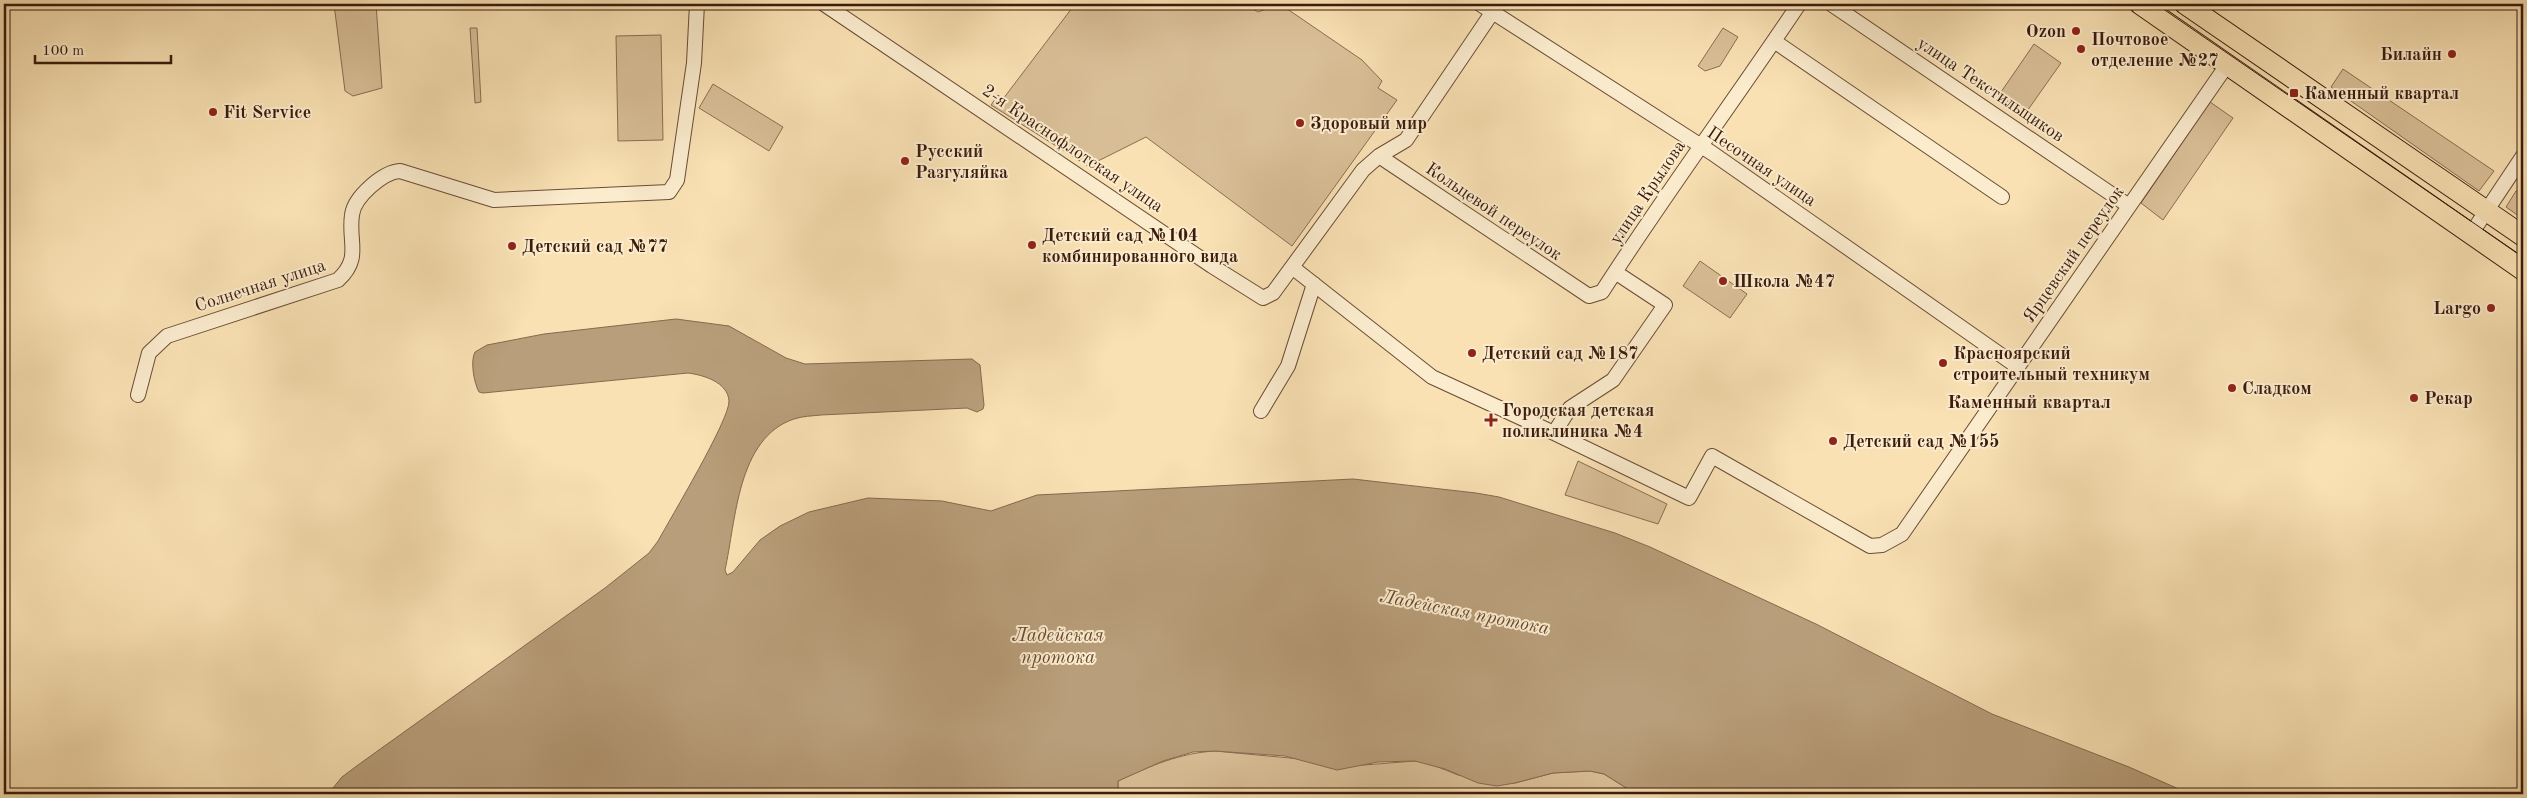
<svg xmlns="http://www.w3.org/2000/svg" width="2527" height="798" font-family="'Old Standard TT',serif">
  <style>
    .green { fill: #d9bf97; stroke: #8a6d52 }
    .water { fill: #b89e7a; stroke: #866a4e }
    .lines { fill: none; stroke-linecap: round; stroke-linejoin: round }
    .minor-casing { stroke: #6a4c36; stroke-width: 16 }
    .highway-casing { stroke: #3b1b0c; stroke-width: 22 }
    .minor { stroke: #fbecce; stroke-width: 14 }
    .highway { stroke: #f9e1b3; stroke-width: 20 }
    .tram { stroke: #3b1b0c; stroke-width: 1 }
    .poi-dot { fill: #8f2418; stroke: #fbecce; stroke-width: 2 }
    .labels { text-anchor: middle; stroke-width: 4; stroke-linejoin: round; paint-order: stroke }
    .poi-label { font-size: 18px; font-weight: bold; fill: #3b1b0c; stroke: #fbecce; text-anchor: start }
    .street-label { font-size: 18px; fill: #3b1b0c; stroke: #fbecce }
    .neighbourhood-label { font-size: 19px; font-weight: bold; fill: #3b1b0c; stroke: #fbecce }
    .water-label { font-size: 19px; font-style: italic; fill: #674932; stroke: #fbecce }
  </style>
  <rect width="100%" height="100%" fill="#f9e1b3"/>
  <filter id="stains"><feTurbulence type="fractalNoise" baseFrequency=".004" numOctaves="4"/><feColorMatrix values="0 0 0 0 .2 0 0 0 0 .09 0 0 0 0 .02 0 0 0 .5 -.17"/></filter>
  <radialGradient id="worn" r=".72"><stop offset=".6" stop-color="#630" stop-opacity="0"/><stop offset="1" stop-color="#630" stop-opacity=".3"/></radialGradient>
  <!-- green -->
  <path class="green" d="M334 4H376L382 88 353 96 345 91Z
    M1075 4H1245L1258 12 1280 4 1362 60 1382 81 1378 88 1397 100 1292 246 1146 137 1088 166 991 105 998 95 1003 99Z
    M470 28H477L481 102 475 103Z
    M1723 28 1738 37 1720 66 1705 71 1698 66Z
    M661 35 663 140 618 141 616 36Z
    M2034 44 2061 63 2025 114 1999 95Z
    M2343 69 2494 171 2479 191 2331 87Z
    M713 84 783 127 769 151 699 108Z
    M2210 102 2233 118 2163 220 2141 203Z
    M2516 191 2523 193V219L2506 207Z
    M1700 261 1747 294 1730 318 1683 286Z
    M1578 461 1667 504 1658 524 1565 495Z
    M1215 751 1364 765 1415 761 1428 763 1458 775 1515 783 1553 773 1590 771 1604 774 1636 794H1121L1118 791V781C1150 766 1180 753 1215 751Z"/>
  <!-- water -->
  <path class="water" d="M676 319 729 326 786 358 805 364 972 359 980 365 984 405 983 409 977 412 967 408 821 415C812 416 803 416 794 419 737 438 736 521 725 570L727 575 733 572 760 540 780 526 809 512 868 498 942 501 991 511 1037 495 1353 479 1476 493 1499 497 1615 533 1650 547 1816 624 1992 714 2129 767 2190 794H1724L1714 790H1708L1706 794H1636L1604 774 1590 771 1553 773 1515 783 1497 786 1478 783 1445 769 1415 761 1378 762 1337 770 1285 756 1215 751 1193 752 1163 761 1118 781V791L1121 794H328L342 777 358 765 605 588 649 553 658 541C670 519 730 419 729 401 728 382 703 375 688 373L483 393 479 392C474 383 470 361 475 352L487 345 544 334Z"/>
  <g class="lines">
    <defs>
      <path id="minor" d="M824 4 1212 266 1263 298 1273 293 1363 170 1379 156 1406 140 1498 4
        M1480 4 1712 153 2018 367
        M1831 4 2129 206
        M1774 41 2002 197
        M1379 156 1589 296 1602 292C1665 194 1734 101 1799 4
        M2471 234 2523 156
        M1292 267 1432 377 1554 433 1689 498 1712 456 1870 546 1882 545 1902 534 2227 65
        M138 395 149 353 167 336 338 280C362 258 348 242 352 215 354 197 383 172 400 171L494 200 669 192 677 180 694 63 697 4
        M1261 411 1288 366 1314 284
        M1554 433 1570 408 1613 380 1665 305 1615 272"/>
      <path id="highway" d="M2140 4 2523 270
        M2185 4 2523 236"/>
    </defs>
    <!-- minor casing -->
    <use href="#minor" class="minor-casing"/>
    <!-- highway casing -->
    <use href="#highway" class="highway-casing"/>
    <!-- minor -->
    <use href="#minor" class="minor"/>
    <!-- highway -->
    <use href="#highway" class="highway"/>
    <!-- tram -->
    <path class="tram" d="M2156 4 2523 257"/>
  </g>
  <!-- markers -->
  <g class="poi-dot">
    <circle cx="2076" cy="31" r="5"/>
    <circle cx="2081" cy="49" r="5"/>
    <circle cx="2452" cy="54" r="5"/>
    <rect x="2289" y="88" width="10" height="10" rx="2.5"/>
    <circle cx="213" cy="112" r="5"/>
    <circle cx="1300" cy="123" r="5"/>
    <circle cx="905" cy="161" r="5"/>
    <circle cx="1032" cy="245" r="5"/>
    <circle cx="512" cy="246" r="5"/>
    <circle cx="1723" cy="281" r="5"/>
    <circle cx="2491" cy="308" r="5"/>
    <circle cx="1472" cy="353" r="5"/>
    <circle cx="1943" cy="363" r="5"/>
    <circle cx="2232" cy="388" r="5"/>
    <circle cx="2414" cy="398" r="5"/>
    <path d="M1488.5 412.5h5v5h5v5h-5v5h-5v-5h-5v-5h5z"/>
    <circle cx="1833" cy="441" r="5"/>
  </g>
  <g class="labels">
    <!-- poi labels -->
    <g class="poi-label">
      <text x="2066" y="37" text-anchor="end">Ozon</text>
      <text x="2091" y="45">Почтовое<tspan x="2091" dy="21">отделение №27</tspan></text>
      <text x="2442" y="60" text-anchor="end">Билайн</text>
      <text x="2304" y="99">Каменный квартал</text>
      <text x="223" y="118">Fit Service</text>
      <text x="1310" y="129">Здоровый мир</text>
      <text x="915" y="157">Русский<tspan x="915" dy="21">Разгуляйка</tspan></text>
      <text x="1042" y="241">Детский сад №104<tspan x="1042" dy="21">комбинированного вида</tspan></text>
      <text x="522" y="252">Детский сад №77</text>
      <text x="1733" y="287">Школа №47</text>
      <text x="2481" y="314" text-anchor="end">Largo</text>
      <text x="1482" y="359">Детский сад №187</text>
      <text x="1953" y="359">Красноярский<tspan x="1953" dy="21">строительный техникум</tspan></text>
      <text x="2242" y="394">Сладком</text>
      <text x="2424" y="404">Рекар</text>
      <text x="1502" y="416">Городская детская<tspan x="1502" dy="21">поликлиника №4</tspan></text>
      <text x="1843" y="447">Детский сад №155</text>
    </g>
    <!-- street labels -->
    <g class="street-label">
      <text transform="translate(1991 89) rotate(34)" y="6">улица Текстильщиков</text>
      <text transform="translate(1073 148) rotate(34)" y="6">2-я Краснофлотская улица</text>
      <text transform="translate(1762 166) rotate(34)" y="6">Песочная улица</text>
      <text transform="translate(1647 192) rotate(-56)" y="6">улица Крылова</text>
      <text transform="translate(1494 211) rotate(34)" y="6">Кольцевой переулок</text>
      <text transform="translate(2073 254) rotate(-55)" y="6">Ярцевский переулок</text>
      <text transform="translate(260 285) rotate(-18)" y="6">Солнечная улица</text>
    </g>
    <!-- neighbourhood labels -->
    <g class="neighbourhood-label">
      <text x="2029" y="408">Каменный квартал</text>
    </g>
    <!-- water labels -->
    <g class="water-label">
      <text transform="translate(1465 611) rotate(11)" y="7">Ладейская протока</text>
      <text x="1058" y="641">Ладейская<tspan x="1058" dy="22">протока</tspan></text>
    </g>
  </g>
  <!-- margin -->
  <rect width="2527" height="798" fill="none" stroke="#f9e1b3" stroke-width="20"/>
  <rect x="5" y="5" width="2517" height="788" fill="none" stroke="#3b1b0c" stroke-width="2.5"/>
  <rect x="10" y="10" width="2507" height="778" fill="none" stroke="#3b1b0c"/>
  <!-- scale -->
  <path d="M35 55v8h136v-8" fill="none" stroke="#3b1b0c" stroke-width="2.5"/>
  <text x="42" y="55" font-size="15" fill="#3b1b0c" stroke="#fbecce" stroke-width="4" paint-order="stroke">100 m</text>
  <rect width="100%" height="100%" filter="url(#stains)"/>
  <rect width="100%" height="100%" fill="url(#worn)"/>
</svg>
